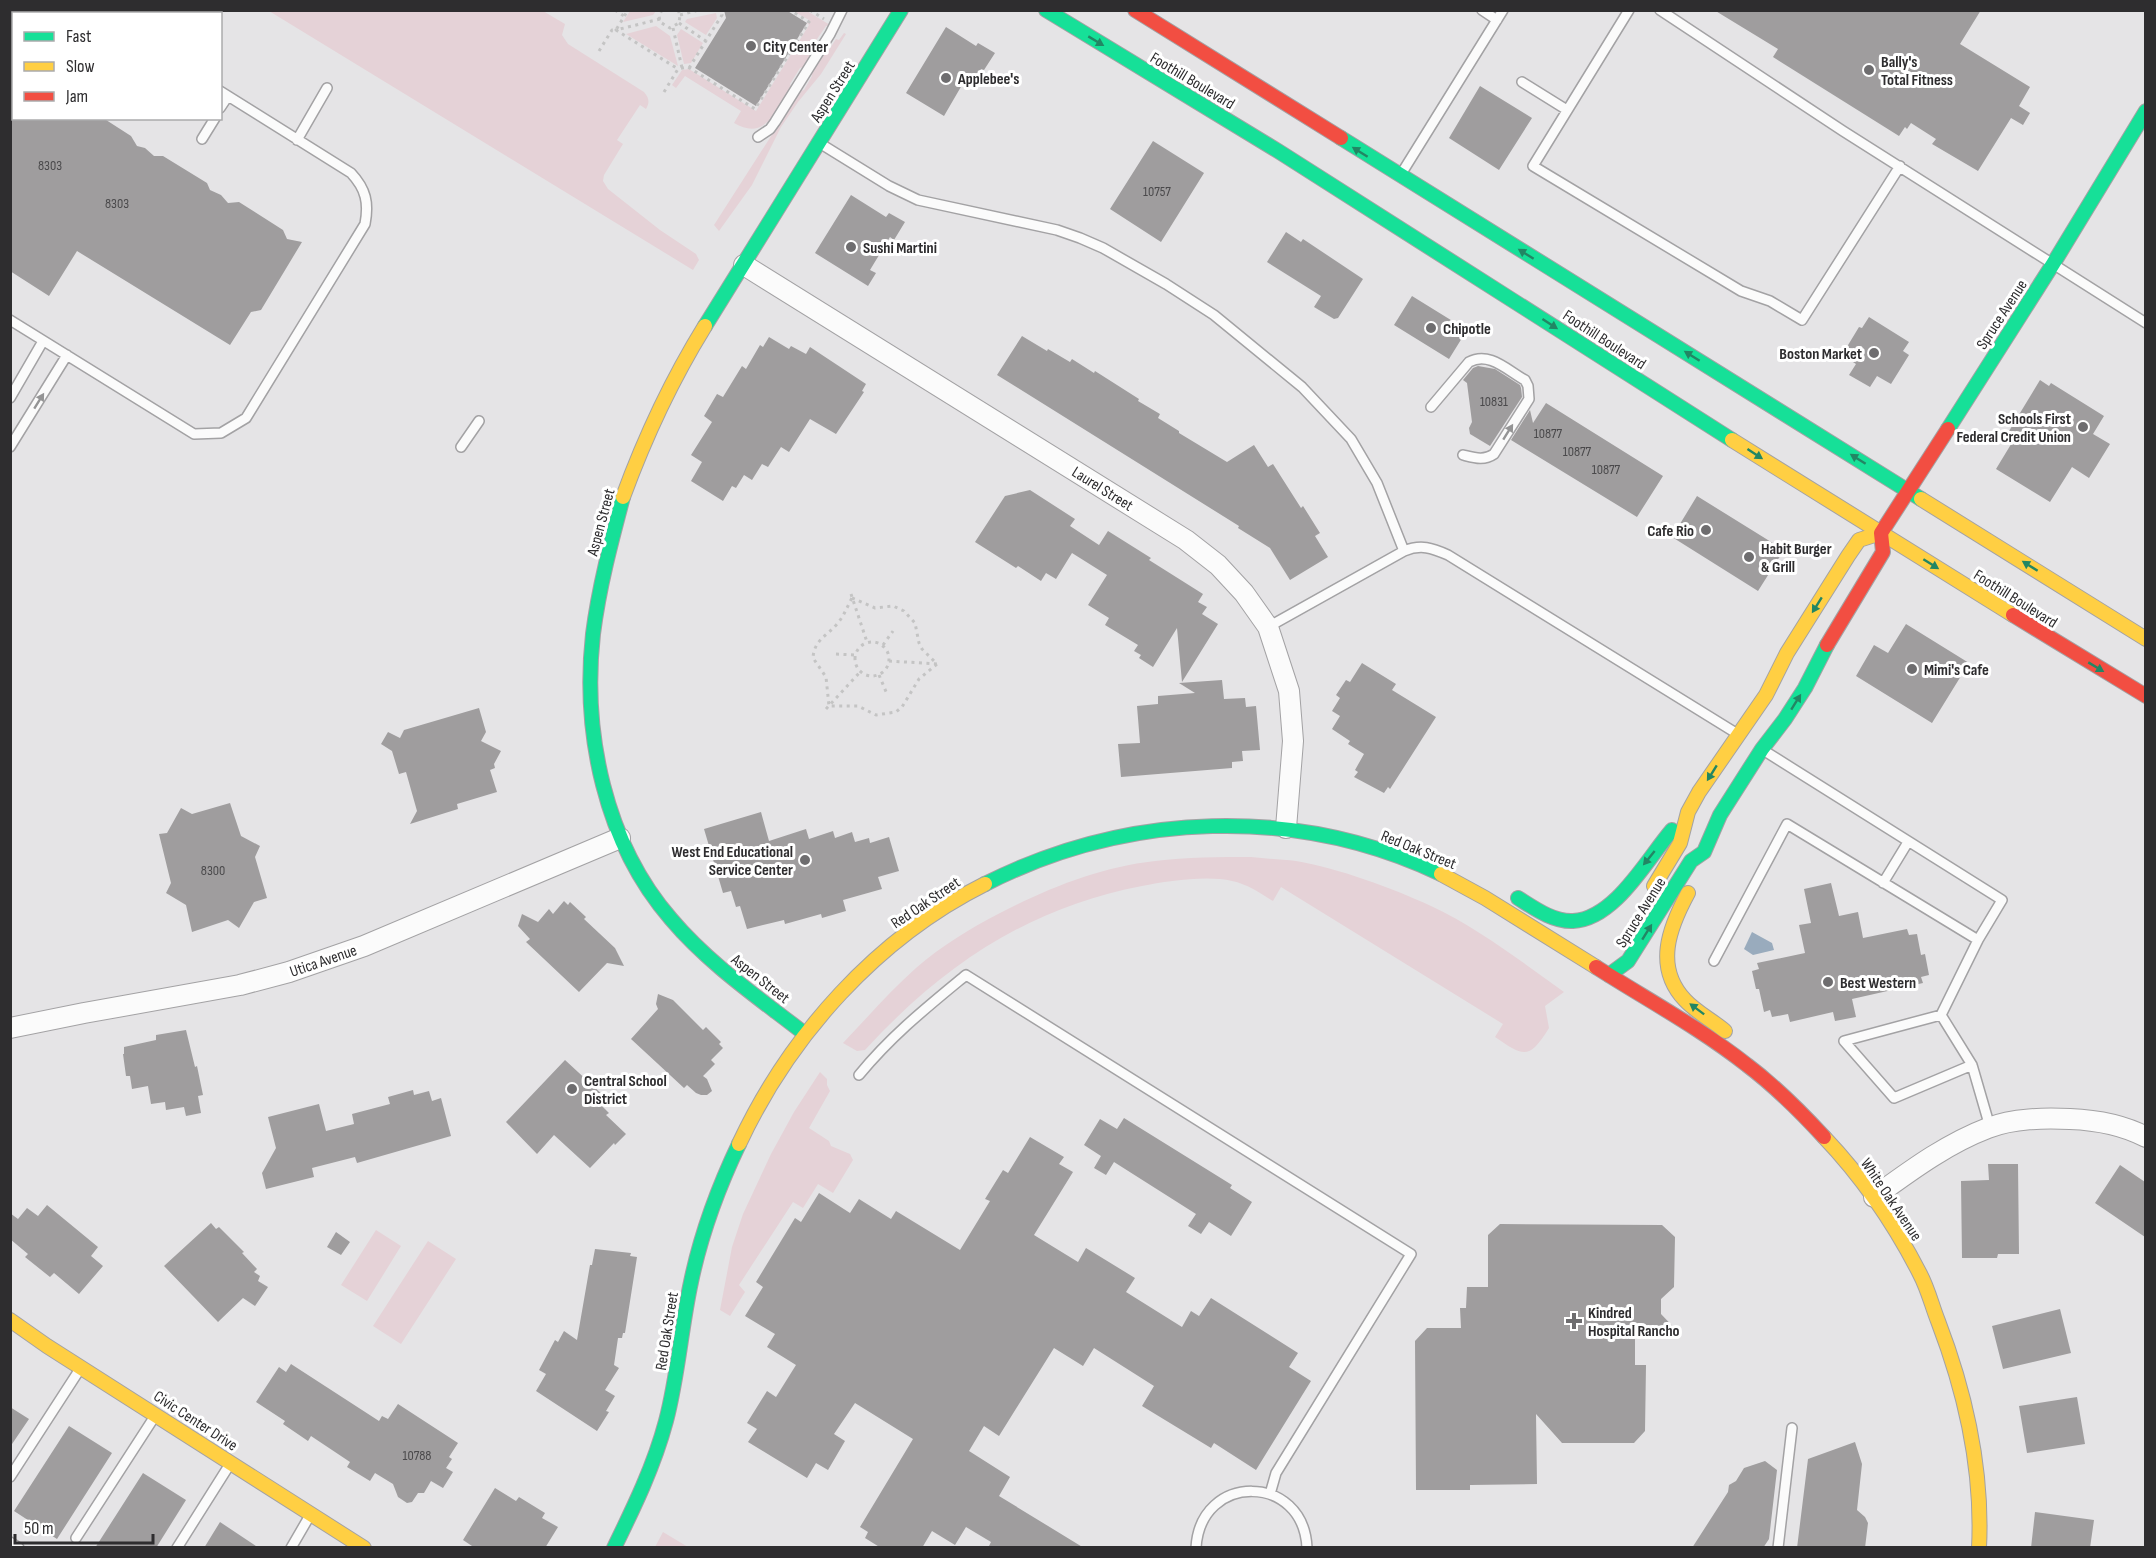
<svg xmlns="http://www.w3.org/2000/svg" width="2156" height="1558" font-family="'Sofia Sans Condensed',sans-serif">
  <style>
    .green { fill: #e5d2d7 }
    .water { fill: #99abbd }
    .building { fill: #9f9d9e }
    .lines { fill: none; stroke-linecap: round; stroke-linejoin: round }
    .lane-casing { stroke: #a3a2a4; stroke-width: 12 }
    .street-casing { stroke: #a3a2a4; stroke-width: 22 }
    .fast-casing { stroke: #a3a2a4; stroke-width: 16 }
    .slow-casing { stroke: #a3a2a4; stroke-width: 16 }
    .jam-casing { stroke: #a3a2a4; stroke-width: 16 }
    .path { stroke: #c4c4c4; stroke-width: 3; stroke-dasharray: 3 4.5; stroke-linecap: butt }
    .lane { stroke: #fbfbfb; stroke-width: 9 }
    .street { stroke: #fbfbfb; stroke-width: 20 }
    .fast { stroke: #16e098; stroke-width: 14 }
    .slow { stroke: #ffcf43; stroke-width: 14 }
    .jam { stroke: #f24e42; stroke-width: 14 }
    .oneway { fill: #228664 }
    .oneway2 { fill: #949495 }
    .poi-dot { fill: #6e6d6f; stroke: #fff; stroke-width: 2 }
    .labels { text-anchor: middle; stroke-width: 6; stroke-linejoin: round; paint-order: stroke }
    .number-label { font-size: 14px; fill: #4a494b }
    .poi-label { font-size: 16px; font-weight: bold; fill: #2e2d2f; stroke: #fff; text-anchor: start }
    .street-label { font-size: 16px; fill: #2e2d2f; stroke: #fff }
  </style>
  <rect width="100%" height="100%" fill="#e5e4e6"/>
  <!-- green -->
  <path class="green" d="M269 11H543L565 24 562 35 568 44 644 92C649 98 650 102 646 109L640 105 617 140 623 144 604 175 603 181 608 189 660 230 696 254 699 260 693 270Z
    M630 11V10L656 11 653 15 623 22Z
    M793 11H807L830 25 826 26 815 42 817 45 803 67 800 68 790 84 791 86C777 109 766 142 734 123L741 111 685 76 676 88 672 85 682 70 689 69 756 111 809 25 807 23 809 20Z
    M716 13 717 18 706 35 685 22 687 19Z
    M656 26 670 36 678 66 626 34Z
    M681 29 703 43 691 63 684 64 677 35Z
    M844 33 846 34 821 74 798 102 781 127 752 185 719 231 714 225 800 91 804 90 812 76 811 73 826 51 829 50 836 39 839 40Z
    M1251 857C1266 859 1282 859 1296 861 1338 868 1392 888 1431 906 1478 928 1522 962 1564 992L1545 1006 1549 1028C1529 1060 1524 1057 1495 1037L1503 1024 1281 887 1273 901C1260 893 1247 884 1232 881 1207 875 1167 881 1142 886 1028 908 943 965 865 1050L857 1051 843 1043C867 1018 890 991 916 968 941 946 971 928 1000 913 1049 888 1100 867 1155 861 1187 857 1219 857 1251 857Z
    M820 1072 827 1079V1085L830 1091 809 1128 829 1141 831 1146 850 1154 853 1160 833 1193 818 1184 803 1208 793 1202 739 1285 745 1292 730 1316 720 1310 732 1247 743 1214 771 1154 794 1112Z
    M376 1230 401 1246 367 1301 341 1285Z
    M428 1241 456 1259 401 1344 373 1326Z
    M663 1532 688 1547H655Z"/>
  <!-- water -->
  <path class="water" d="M1752 932 1772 943 1774 950 1753 955 1744 949Z"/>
  <!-- building -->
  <path class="building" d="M724 10H786L807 23 756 106 695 68 726 18Z
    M1714 10H1981L1960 44 2030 87 2019 106 2030 113 2023 125 2011 118 1978 171 1932 144 1936 139 1911 123 1907 129 1905 127 1899 136 1773 57 1778 49Z
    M946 27 976 46 978 43 995 53 984 70 981 69 969 89 962 85 944 116 906 93Z
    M1480 86 1532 118 1499 170 1449 138Z
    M10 118H103L131 136 137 146 145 148 154 156H163L207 183 210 190 221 195 228 203 239 202 283 230 287 239 302 242 261 310 251 312 230 345 77 251 49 296 10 271Z
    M1153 141 1204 173 1161 242 1110 209Z
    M851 195 886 217 889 213 905 222 894 240 890 237 870 270 876 273 868 286 815 253Z
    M1286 232 1301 242 1303 239 1363 279 1338 318 1334 319 1314 307 1321 296 1267 262Z
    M1412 296 1467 330 1449 359 1394 325Z
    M1869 317 1909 342 1903 351 1909 355 1891 384 1877 376 1870 387 1849 375 1856 364 1842 355 1859 327 1862 328Z
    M1022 336 1047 351 1048 349 1070 362 1072 359 1094 373 1095 371 1139 399 1138 401 1160 414 1158 418 1179 431V433L1227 462 1254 445 1268 467 1273 464 1301 508 1303 506 1320 533 1315 536 1328 557 1290 580 1270 548 1238 528 1239 526 997 375Z
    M769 337 789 349 791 346 806 354 810 347 866 384 862 391 864 392 836 434 810 419 789 452 781 447 768 467 762 464 752 480 744 475 736 488 732 486 723 501 691 481 702 462 691 455 712 422 704 416 717 394 723 397 742 366 746 369 760 345 763 347Z
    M1478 366 1495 369 1520 385 1521 388 1522 397 1490 446 1470 434 1469 428 1472 422 1467 383 1463 380 1473 368Z
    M2040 380 2049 386 2051 383 2104 416 2093 434 2110 444 2089 478 2072 467 2050 502 1996 469 2013 441 2006 436Z
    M1546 403 1663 476 1637 517 1511 440 1530 410 1533 423Z
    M1030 490 1075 519 1070 526 1099 545 1108 531 1151 558 1149 560 1203 594 1198 602 1207 607 1202 614 1218 624 1182 682 1177 628 1153 667 1139 658 1141 655 1134 651 1138 645 1105 625 1109 618 1088 605 1107 575 1072 553 1056 579 1046 573 1041 581 1018 566 1016 568 975 542 1005 496Z
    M1697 496 1784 550 1758 591 1672 537Z
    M1906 624 1969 663 1932 723 1856 676 1874 645 1888 653Z
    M1362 663 1396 684 1392 690 1436 717 1390 789 1388 787 1384 793 1354 777 1358 772 1355 770 1364 754 1348 744 1350 741 1332 729 1340 716 1332 711 1340 698 1336 695 1346 680 1350 682Z
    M1222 680 1224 699 1245 698 1246 707 1256 706 1260 750 1242 751 1243 761 1232 762V768L1121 777 1118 744 1140 743 1137 706 1158 704V696L1195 693 1179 683Z
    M479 708 486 732 481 741 501 751 494 764 495 768 490 770 497 792 457 804 458 809 410 824 417 811 406 772 399 774 392 751 381 744 388 732 400 738 404 730Z
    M230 803 241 836 260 846 255 857 267 898 254 902 239 928 228 920 192 932 186 905 166 893 171 883 159 834 167 833 181 808 192 814Z
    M761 812 769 841 806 829 809 839 833 831 835 838 852 832 855 842 869 838 870 843 889 837 899 871 878 877 882 889 843 900 846 911 822 918 821 914 785 924 784 920 747 929 740 906 736 907 731 891 723 893 704 829Z
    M1831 883 1839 916 1858 912 1863 938 1907 929 1909 935 1917 934 1921 955 1925 954 1929 975 1921 977 1923 983 1852 999 1856 1017 1835 1021 1833 1012 1790 1022 1788 1014 1772 1017 1770 1010 1764 1012 1759 989H1756L1752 971 1759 969 1757 963 1805 953 1799 925 1811 923 1804 889Z
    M564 901 568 905 570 902 586 917 584 919 615 948 624 966 607 963 579 992 526 942 530 939 518 926 522 914 538 922 549 909 553 914Z
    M658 994 673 1000 703 1030 706 1027 721 1042 719 1044 723 1048 711 1060 715 1064 703 1076 707 1079 712 1091 707 1095H701L696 1093 687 1085 684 1088 631 1039 658 1009 656 1004Z
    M186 1030 195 1067 197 1066 203 1095 198 1096 201 1113 186 1116 184 1107 166 1110 165 1102 151 1104 148 1086 132 1089 130 1076H126L123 1054H124V1047L156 1040V1035Z
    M565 1060 604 1096 598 1102 609 1113 606 1115 626 1134 615 1145 614 1143 590 1168 554 1135 537 1154 506 1122Z
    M413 1090 414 1095 429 1091 432 1101 441 1098 451 1136 357 1163 355 1157 312 1168 314 1177 266 1189 262 1173 276 1148 268 1117 319 1104 326 1131 354 1124 352 1114 390 1104 388 1097Z
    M1124 1118 1232 1185 1230 1188 1252 1202 1231 1236 1209 1222 1201 1234 1188 1226 1196 1214 1114 1162 1106 1175 1094 1168 1101 1156 1084 1145 1100 1119 1117 1129Z
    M1030 1137 1064 1157 1059 1164 1073 1172 1034 1235 1078 1262 1086 1248 1135 1278 1126 1292 1182 1327 1191 1311 1199 1316 1211 1298 1298 1353 1289 1367 1311 1381 1256 1470 1214 1443 1211 1448 1142 1406 1154 1386 1094 1348 1083 1366 1054 1348 999 1436 984 1426 969 1451 1010 1477 999 1496 1084 1548H988L991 1542 966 1527 955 1545 932 1531 922 1548H881L865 1538 868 1532 860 1527 913 1439 855 1403 834 1434 845 1441 828 1470 816 1463 807 1478 748 1442 757 1429 747 1423 767 1391 776 1397 796 1365 767 1347 775 1334 745 1316 763 1287 756 1282 795 1218 801 1222 819 1193 850 1213 859 1199 891 1219 896 1211 960 1250 990 1201 985 1199 1003 1170 1008 1173Z
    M1988 1164H2018L2019 1254H1998L1997 1258H1962L1961 1181 1989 1180Z
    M2120 1165 2145 1182V1237L2095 1203Z
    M47 1205 98 1247 91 1256 103 1266 79 1294 54 1273 50 1277 25 1257 28 1254 10 1239V1213L18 1219 27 1208 38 1216Z
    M211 1223 216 1229 219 1227 244 1252 242 1253 257 1269 254 1272 260 1276 258 1281 268 1287 255 1306 243 1298 218 1322 164 1266Z
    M1500 1224 1662 1225 1675 1237 1674 1287 1661 1299V1314L1681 1335 1635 1334V1365H1646L1645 1431 1634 1443H1562L1536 1414 1537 1484 1470 1485V1490H1416L1415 1341 1427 1328H1461L1460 1308H1466L1467 1287H1488V1235Z
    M336 1232 350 1242 341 1255 327 1247Z
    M595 1249 631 1253 630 1256 637 1257 625 1333H623L622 1338H618L614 1365 619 1368 605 1390 615 1396 606 1411 609 1412 597 1431 536 1391 546 1374 539 1370 555 1340 558 1342 564 1331 577 1340 590 1265H592Z
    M2060 1309 2071 1353 2003 1369 1992 1326Z
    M291 1364 379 1421 382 1416 388 1419 398 1404 458 1443 449 1457 452 1459 446 1468 453 1472 443 1488 431 1481 424 1493H418L412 1502 407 1503 398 1497 393 1484 375 1473 370 1481 347 1467 350 1462 311 1436 308 1441 283 1424 285 1421 256 1402 279 1367 286 1372Z
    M2077 1397 2085 1444 2027 1453 2019 1406Z
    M10 1407 29 1419 10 1447Z
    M69 1426 112 1453 57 1539 14 1511Z
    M1855 1442 1862 1464 1857 1510 1865 1517 1868 1523 1865 1548H1797L1808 1459Z
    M1765 1461 1777 1470 1769 1539 1763 1548H1692L1728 1492 1729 1485 1736 1481 1744 1468Z
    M143 1473 186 1500 156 1548H95Z
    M495 1488 516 1501 519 1497 545 1513 542 1518 558 1527 545 1548H475L463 1540Z
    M2035 1512 2094 1520 2090 1548H2031Z
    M220 1522 259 1548H204Z"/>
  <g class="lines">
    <defs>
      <path id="lane" d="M92 10 97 14
        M1482 10 1497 20
        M1629 10 1533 166 1741 291 1770 301 1802 320 1900 166
        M1660 10 1843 131 2146 323
        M1522 82 1567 110
        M220 108 228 96
        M758 137 770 129 775 122 830 34 842 10
        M202 139 215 118
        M297 140 327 88
        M821 144 889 186 918 200 1057 230 1080 238 1103 248 1166 284 1214 315 1302 387 1351 439 1377 483 1404 551
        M1403 171 1503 10
        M10 320 194 434 221 433 246 418 365 224C369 203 366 189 351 173L220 91
        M10 398 43 341
        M1431 407 1469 362C1489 351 1507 370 1525 380L1528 386 1529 399 1494 454C1484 461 1475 458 1463 455
        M10 447 67 355
        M461 447 479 421
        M1268 627 1404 551C1421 544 1432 548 1448 555L1736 733
        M1763 750 2002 900 1978 940 1941 1015 1972 1065 1990 1127
        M1883 883 1908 842
        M1714 961 1787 824 1978 940
        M1941 1015 1844 1041 1894 1098 1972 1065
        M859 1075C892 1035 926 1008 966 975L1411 1254 1276 1473 1270 1494
        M10 1477 80 1369
        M76 1538 155 1416
        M10 1542 19 1548
        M177 1548 230 1464
        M291 1548 309 1517
        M1196 1548C1200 1472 1304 1473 1307 1548
        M1778 1548 1792 1428"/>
      <path id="street" d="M744 265 1186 540 1218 565 1244 593 1268 627 1289 691 1293 741 1286 828
        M10 1028 84 1013 240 985 289 972 364 946 620 838
        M1874 1197C1910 1171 1946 1144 1988 1128 2014 1118 2044 1118 2070 1119 2096 1120 2123 1125 2146 1137"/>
      <path id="fast" d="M1046 10 1278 151 1732 440
        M1341 138 1921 499
        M705 326 901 10
        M1948 429 2053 264 2146 111
        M623 497C611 542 599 587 593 634 582 733 605 843 671 919 709 964 759 998 805 1034
        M985 884C1127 812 1296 805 1441 874
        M1518 898C1534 908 1553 922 1573 921 1615 919 1647 859 1672 830
        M1609 975 1628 961 1691 861 1704 852 1720 815 1762 749 1785 719 1805 688 1827 645
        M614 1548C634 1507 654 1466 666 1421 678 1376 681 1328 691 1282 701 1234 718 1188 739 1144"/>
      <path id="slow" d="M1732 440 2013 615
        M623 497C645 437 671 381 705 326
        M1921 499 2146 639
        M1441 874 1485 898 1596 967
        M1654 886 1680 843 1688 812 1699 792 1766 695 1787 653 1848 556 1859 540 1881 533
        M1688 893C1669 928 1654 967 1685 1000 1696 1012 1712 1020 1725 1031
        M1824 1137C1862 1177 1895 1225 1920 1274 1928 1289 1932 1306 1938 1321 1966 1394 1983 1470 1979 1548
        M739 1144C790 1035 877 938 985 884
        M10 1320 47 1346 364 1548"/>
      <path id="jam" d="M1135 10 1341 138
        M2013 615 2146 696
        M1827 645 1883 552 1881 533 1948 429
        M1596 967C1646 999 1700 1028 1747 1065 1775 1086 1800 1111 1824 1137"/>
    </defs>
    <!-- lane casing -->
    <use href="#lane" class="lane-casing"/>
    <!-- street casing -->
    <use href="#street" class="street-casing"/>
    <!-- fast casing -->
    <use href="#fast" class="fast-casing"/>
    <!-- slow casing -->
    <use href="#slow" class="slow-casing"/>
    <!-- jam casing -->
    <use href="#jam" class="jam-casing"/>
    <!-- path -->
    <path class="path" d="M615 10 624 16
      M662 10 659 16 660 22 670 28 679 23 680 15 678 10
      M810 10 824 19
      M680 15 699 10
      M660 19 616 30 678 69
      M679 23 706 41
      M673 28 682 68
      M599 51 612 30H616L628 10
      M689 68 722 15 720 10
      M664 92 678 69 688 67 755 109 809 22 790 10
      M851 594 867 642
      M852 598 875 608 893 606 904 611 915 623 919 643 922 649 937 664 919 679 902 707 896 712 876 715 858 706H829L826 677 813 658C814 640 827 636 837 624 844 616 847 607 852 598Z
      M855 659a17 17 0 1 1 34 0a17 17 0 1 1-34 0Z
      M883 645 893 631
      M836 654 855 655
      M889 661 939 664
      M879 675 887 694
      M826 709 860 672"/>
    <!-- lane -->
    <use href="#lane" class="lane"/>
    <!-- street -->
    <use href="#street" class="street"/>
    <!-- fast -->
    <use href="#fast" class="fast"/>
    <!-- slow -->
    <use href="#slow" class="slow"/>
    <!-- jam -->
    <use href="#jam" class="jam"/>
  </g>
  <!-- one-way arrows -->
  <defs><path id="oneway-solid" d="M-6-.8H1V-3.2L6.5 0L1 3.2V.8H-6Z" transform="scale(1.5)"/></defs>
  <g class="oneway">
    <use href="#oneway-solid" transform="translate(1096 41) rotate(31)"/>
    <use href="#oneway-solid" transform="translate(1360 152) rotate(-148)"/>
    <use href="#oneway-solid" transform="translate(1526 254) rotate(-148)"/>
    <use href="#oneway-solid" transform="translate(1550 324) rotate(33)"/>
    <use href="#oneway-solid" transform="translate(1692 356) rotate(-148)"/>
    <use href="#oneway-solid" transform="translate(1755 454) rotate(33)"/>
    <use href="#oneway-solid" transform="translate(1858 459) rotate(-148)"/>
    <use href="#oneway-solid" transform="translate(1931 564) rotate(32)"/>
    <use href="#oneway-solid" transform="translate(2030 566) rotate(-148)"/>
    <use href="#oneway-solid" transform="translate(1817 605) rotate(122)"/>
    <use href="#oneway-solid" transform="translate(2096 667) rotate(31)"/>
    <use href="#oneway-solid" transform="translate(1796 702) rotate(-58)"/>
    <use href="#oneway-solid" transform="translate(1712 773) rotate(122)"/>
    <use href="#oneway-solid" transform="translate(1649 858) rotate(129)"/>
    <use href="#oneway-solid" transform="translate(1647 932) rotate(-58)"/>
    <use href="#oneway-solid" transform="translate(1697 1009) rotate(-143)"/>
  </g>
  <g class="oneway2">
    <use href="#oneway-solid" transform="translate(39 401) rotate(-58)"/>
    <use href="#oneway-solid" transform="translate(1508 432) rotate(-58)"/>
  </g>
  <!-- markers -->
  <g class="poi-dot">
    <circle cx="751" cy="46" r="6"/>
    <circle cx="1869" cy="70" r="6"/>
    <circle cx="946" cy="78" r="6"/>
    <circle cx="851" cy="247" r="6"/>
    <circle cx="1431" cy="328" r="6"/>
    <circle cx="1874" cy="353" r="6"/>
    <circle cx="2083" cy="427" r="6"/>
    <circle cx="1706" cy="530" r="6"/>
    <circle cx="1749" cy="557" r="6"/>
    <circle cx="1912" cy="669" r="6"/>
    <circle cx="805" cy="860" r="6"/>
    <circle cx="1828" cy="982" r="6"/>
    <circle cx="572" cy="1089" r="6"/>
    <path d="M1571 1312h6v6h6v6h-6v6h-6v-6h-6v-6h6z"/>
  </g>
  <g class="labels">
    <!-- number labels -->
    <g class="number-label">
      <text x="50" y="170">8303</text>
      <text x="1157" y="196">10757</text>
      <text x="117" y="208">8303</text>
      <text x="1494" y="406">10831</text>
      <text x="1548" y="438">10877</text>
      <text x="1577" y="456">10877</text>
      <text x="1606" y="474">10877</text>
      <text x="213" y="875">8300</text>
      <text x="417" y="1460">10788</text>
    </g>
    <!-- poi labels -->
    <g class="poi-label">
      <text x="763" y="52">City Center</text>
      <text x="1881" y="67">Bally's<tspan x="1881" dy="18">Total Fitness</tspan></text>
      <text x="958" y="84">Applebee's</text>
      <text x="863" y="253">Sushi Martini</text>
      <text x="1443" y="334">Chipotle</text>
      <text x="1862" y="359" text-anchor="end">Boston Market</text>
      <text x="2071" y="424" text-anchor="end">Schools First<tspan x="2071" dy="18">Federal Credit Union</tspan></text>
      <text x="1694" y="536" text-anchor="end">Cafe Rio</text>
      <text x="1761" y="554">Habit Burger<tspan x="1761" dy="18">&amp; Grill</tspan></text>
      <text x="1924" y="675">Mimi's Cafe</text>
      <text x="793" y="857" text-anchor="end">West End Educational<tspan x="793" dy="18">Service Center</tspan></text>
      <text x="1840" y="988">Best Western</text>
      <text x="584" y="1086">Central School<tspan x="584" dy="18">District</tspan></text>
      <text x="1588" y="1318">Kindred<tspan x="1588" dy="18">Hospital Rancho</tspan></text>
    </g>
    <!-- street labels -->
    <g class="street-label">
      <text transform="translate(1193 80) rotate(31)" y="6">Foothill Boulevard</text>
      <text transform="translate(832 91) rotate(-58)" y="6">Aspen Street</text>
      <text transform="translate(2001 314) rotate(-57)" y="6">Spruce Avenue</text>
      <text transform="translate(1605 339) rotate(33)" y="6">Foothill Boulevard</text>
      <text transform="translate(1103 488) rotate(32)" y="6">Laurel Street</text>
      <text transform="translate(600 522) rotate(-75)" y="6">Aspen Street</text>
      <text transform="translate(2016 598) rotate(32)" y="6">Foothill Boulevard</text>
      <text transform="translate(1419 849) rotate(22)" y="6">Red Oak Street</text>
      <text transform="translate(925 902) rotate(-34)" y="6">Red Oak Street</text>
      <text transform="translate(1640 912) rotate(-58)" y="6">Spruce Avenue</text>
      <text transform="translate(323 960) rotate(-19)" y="6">Utica Avenue</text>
      <text transform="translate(761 978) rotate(38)" y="6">Aspen Street</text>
      <text transform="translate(1892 1199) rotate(56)" y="6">White Oak Avenue</text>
      <text transform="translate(666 1331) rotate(-81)" y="6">Red Oak Street</text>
      <text transform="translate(196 1420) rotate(33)" y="6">Civic Center Drive</text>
    </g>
  </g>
  <!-- border -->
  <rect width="2156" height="1558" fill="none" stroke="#2e2d2f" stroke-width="24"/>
  <!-- legend -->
  <rect x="12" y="12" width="210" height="108" fill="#ffffff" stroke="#ababac" stroke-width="1.5"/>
  <rect x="24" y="32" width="30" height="9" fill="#16e098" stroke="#ababac" stroke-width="1.5"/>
  <text x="66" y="42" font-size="18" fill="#2e2d2f">Fast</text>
  <rect x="24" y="62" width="30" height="9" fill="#ffcf43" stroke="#ababac" stroke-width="1.5"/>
  <text x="66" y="72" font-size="18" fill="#2e2d2f">Slow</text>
  <rect x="24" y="92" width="30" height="9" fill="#f24e42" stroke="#ababac" stroke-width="1.5"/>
  <text x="66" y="102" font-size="18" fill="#2e2d2f">Jam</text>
  <!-- scale -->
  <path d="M15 1534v9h138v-9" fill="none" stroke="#2e2d2f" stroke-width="3"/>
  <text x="24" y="1534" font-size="18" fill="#2e2d2f" stroke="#ffffff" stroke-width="4.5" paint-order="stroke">50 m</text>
</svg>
